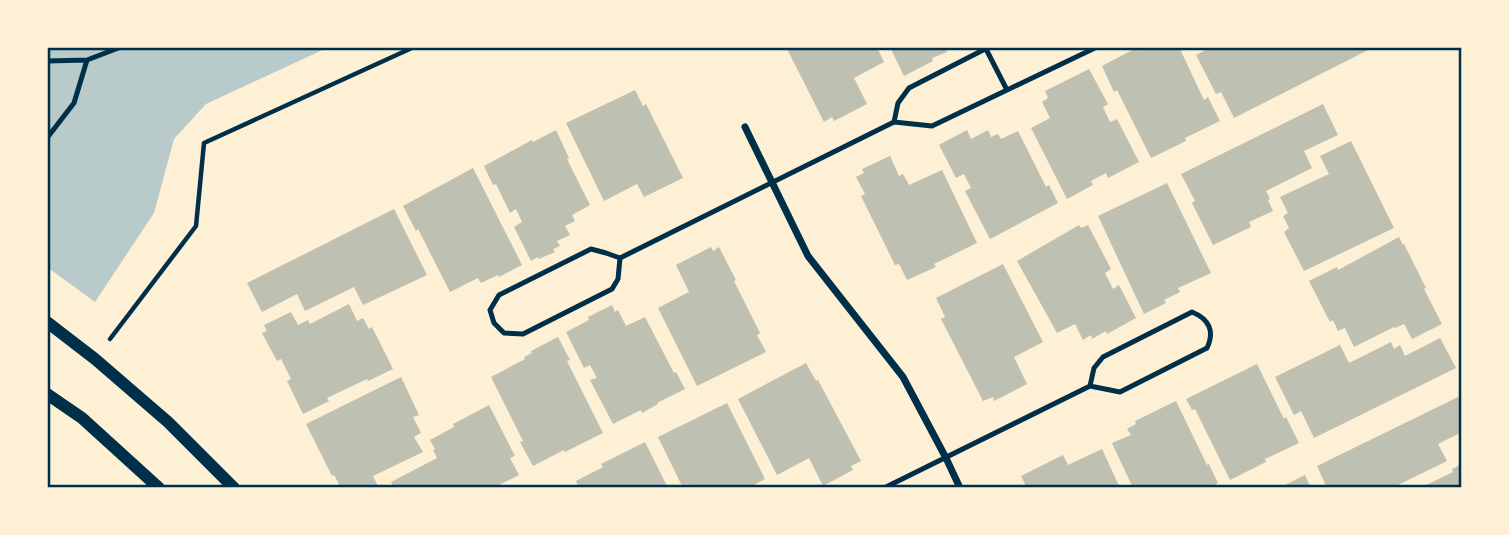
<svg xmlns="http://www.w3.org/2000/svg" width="1509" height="535" font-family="'Archivo Narrow',sans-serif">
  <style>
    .green { fill: #b9caca }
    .building { fill: #bec0b2 }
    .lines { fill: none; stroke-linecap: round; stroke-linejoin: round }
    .path { stroke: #003049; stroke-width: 4.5 }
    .service { stroke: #003049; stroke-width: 5 }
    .minor { stroke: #003049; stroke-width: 7 }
    .tertiary { stroke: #003049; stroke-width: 12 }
    .neatline { fill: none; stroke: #003049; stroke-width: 2.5 }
  </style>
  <rect width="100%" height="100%" fill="#fdf0d5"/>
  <!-- green -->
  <path class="green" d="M47 47H329L206 104 174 139 154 213 95 302 47 267Z"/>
  <!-- building -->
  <path class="building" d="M786 47H877L884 62 854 78 867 104 834 121 832 117 824 122Z
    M890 47H945L947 52 932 58 933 61 904 76Z
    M1138 47 1141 51 1149 47H1179L1204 100 1208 97 1220 121 1185 138 1186 141 1151 158 1117 90 1114 92 1102 66Z
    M1212 47H1374L1234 118 1221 92 1216 94 1196 55Z
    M1089 69 1108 104 1103 107 1110 122 1117 119 1139 162 1108 178 1106 173 1091 181 1093 185 1067 199 1031 128 1050 118 1042 102 1048 98 1045 91Z
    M635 90 643 106 646 104 683 178 644 197 637 184 604 201 566 123Z
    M1323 104 1338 135 1304 151 1312 168 1266 191 1270 199 1268 200 1273 211 1249 222 1251 227 1213 245 1192 203 1195 201 1181 174Z
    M556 130 569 158 567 159 590 205 572 215 575 221 565 226 570 235 557 241 560 246 553 249 555 252 539 259 538 257 531 261 514 227 522 222 516 209 510 213 496 184 493 185 484 166 532 140 533 142Z
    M967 130 971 139 988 130 991 137 998 134 1001 139 1018 131 1046 187 1049 185 1058 203 990 239 965 191 971 188 964 174 956 178 939 145Z
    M1351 141 1394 228 1304 271 1284 232 1289 228 1283 216 1288 213 1280 197 1329 174 1320 156Z
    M890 156 899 176 903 174 909 185 942 170 977 243 934 264 936 267 907 280 899 264 895 265 861 196 865 194 856 177 864 173 862 169Z
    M473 168 522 265 499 277 498 275 481 283 478 278 450 292 418 229 416 231 403 206Z
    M1167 183 1211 273 1178 288 1180 292 1164 300 1166 303 1144 314 1098 216Z
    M394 209 427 275 363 305 354 287 305 311 297 294 262 312 247 283Z
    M1079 225 1081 228 1088 225 1111 269 1105 273 1113 289 1119 285 1136 318 1107 334 1106 331 1092 339 1091 335 1083 340 1075 324 1057 333 1017 261Z
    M1399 237 1403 245 1404 244 1426 288 1424 289 1442 324 1412 339 1404 324 1395 328 1394 327 1354 347 1345 328 1338 331 1333 320 1330 322 1309 281 1337 267 1338 270Z
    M711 247 713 251 719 247 736 280 734 281 760 333 757 335 766 352 697 386 658 308 689 292 676 265Z
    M1003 264 1043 342 1014 357 1027 384 994 401 993 397 983 401 941 319 945 317 936 298Z
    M349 304 357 321 363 318 369 329 372 327 393 369 368 381 367 379 327 398 329 401 303 414 287 381 291 379 281 359 277 361 262 333 267 331 264 325 291 312 298 325 308 320 310 324Z
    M612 305 615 312 618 310 626 326 645 317 674 373 676 372 685 389 657 403 658 404 642 413 641 410 613 424 590 380 597 378 590 365 584 368 566 332 589 320 588 317Z
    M558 337 570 360 567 361 603 433 565 452 564 450 533 466 520 442 523 441 491 377 525 359 524 357 532 353 531 351Z
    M1440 338 1456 368 1314 438 1301 411 1294 415 1275 377 1340 345 1349 363 1391 342 1394 349 1400 345 1405 356Z
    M806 363 816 381 818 380 861 461 851 466 853 470 823 486 809 458 777 475 738 399Z
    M1257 364 1284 419 1286 417 1299 443 1265 459 1266 462 1230 480 1195 409 1192 410 1186 399Z
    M401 377 419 415 413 417 421 433 414 437 423 452 373 476 379 488H341L334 475 332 476 306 424Z
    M1458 397 1462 405V432L1438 444 1447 461 1398 485 1400 488H1327L1317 466Z
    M1176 401 1207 465 1209 464 1218 483 1209 488H1133L1112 443 1131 435 1127 429 1136 424 1135 421Z
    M727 403 765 479 748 488H690L688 484 682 486 658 437Z
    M489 405 515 456 510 458 519 475 493 488H394L391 482 437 458 433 450 435 449 430 440 454 427 453 424Z
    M645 442 668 488H579L576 481 603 467 601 464Z
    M1102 449 1120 488H1027L1021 476 1063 455 1068 465Z
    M1462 464V488H1420L1453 472 1452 469Z
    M1305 475 1311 488H1279Z"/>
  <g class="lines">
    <!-- path -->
    <path class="path" d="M1461 47 1462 50
      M110 339 196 226 204 143 414 47"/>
    <!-- service -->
    <path class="service" d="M986 49 1007 90
      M47 61 87 60 121 47
      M894 122 898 103 909 88 989 47
      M47 138 74 103 87 60
      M620 258 618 279 612 289 523 334 504 333 494 323 490 310 499 295 591 249 606 253 620 258 894 122 932 126 1097 47
      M884 488 1090 386 1120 392 1207 348C1215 331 1209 319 1192 312L1103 357 1094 368 1090 386"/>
    <!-- minor -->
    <path class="minor" d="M745 127 808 256 903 377 946 458 960 488"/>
    <!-- tertiary -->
    <path class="tertiary" d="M47 322 95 359 168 422 234 488
      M47 394 82 418 159 488"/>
  </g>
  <!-- border -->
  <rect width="1509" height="535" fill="none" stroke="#fdf0d5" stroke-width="98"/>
  <rect x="49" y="49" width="1411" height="437" class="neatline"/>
</svg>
